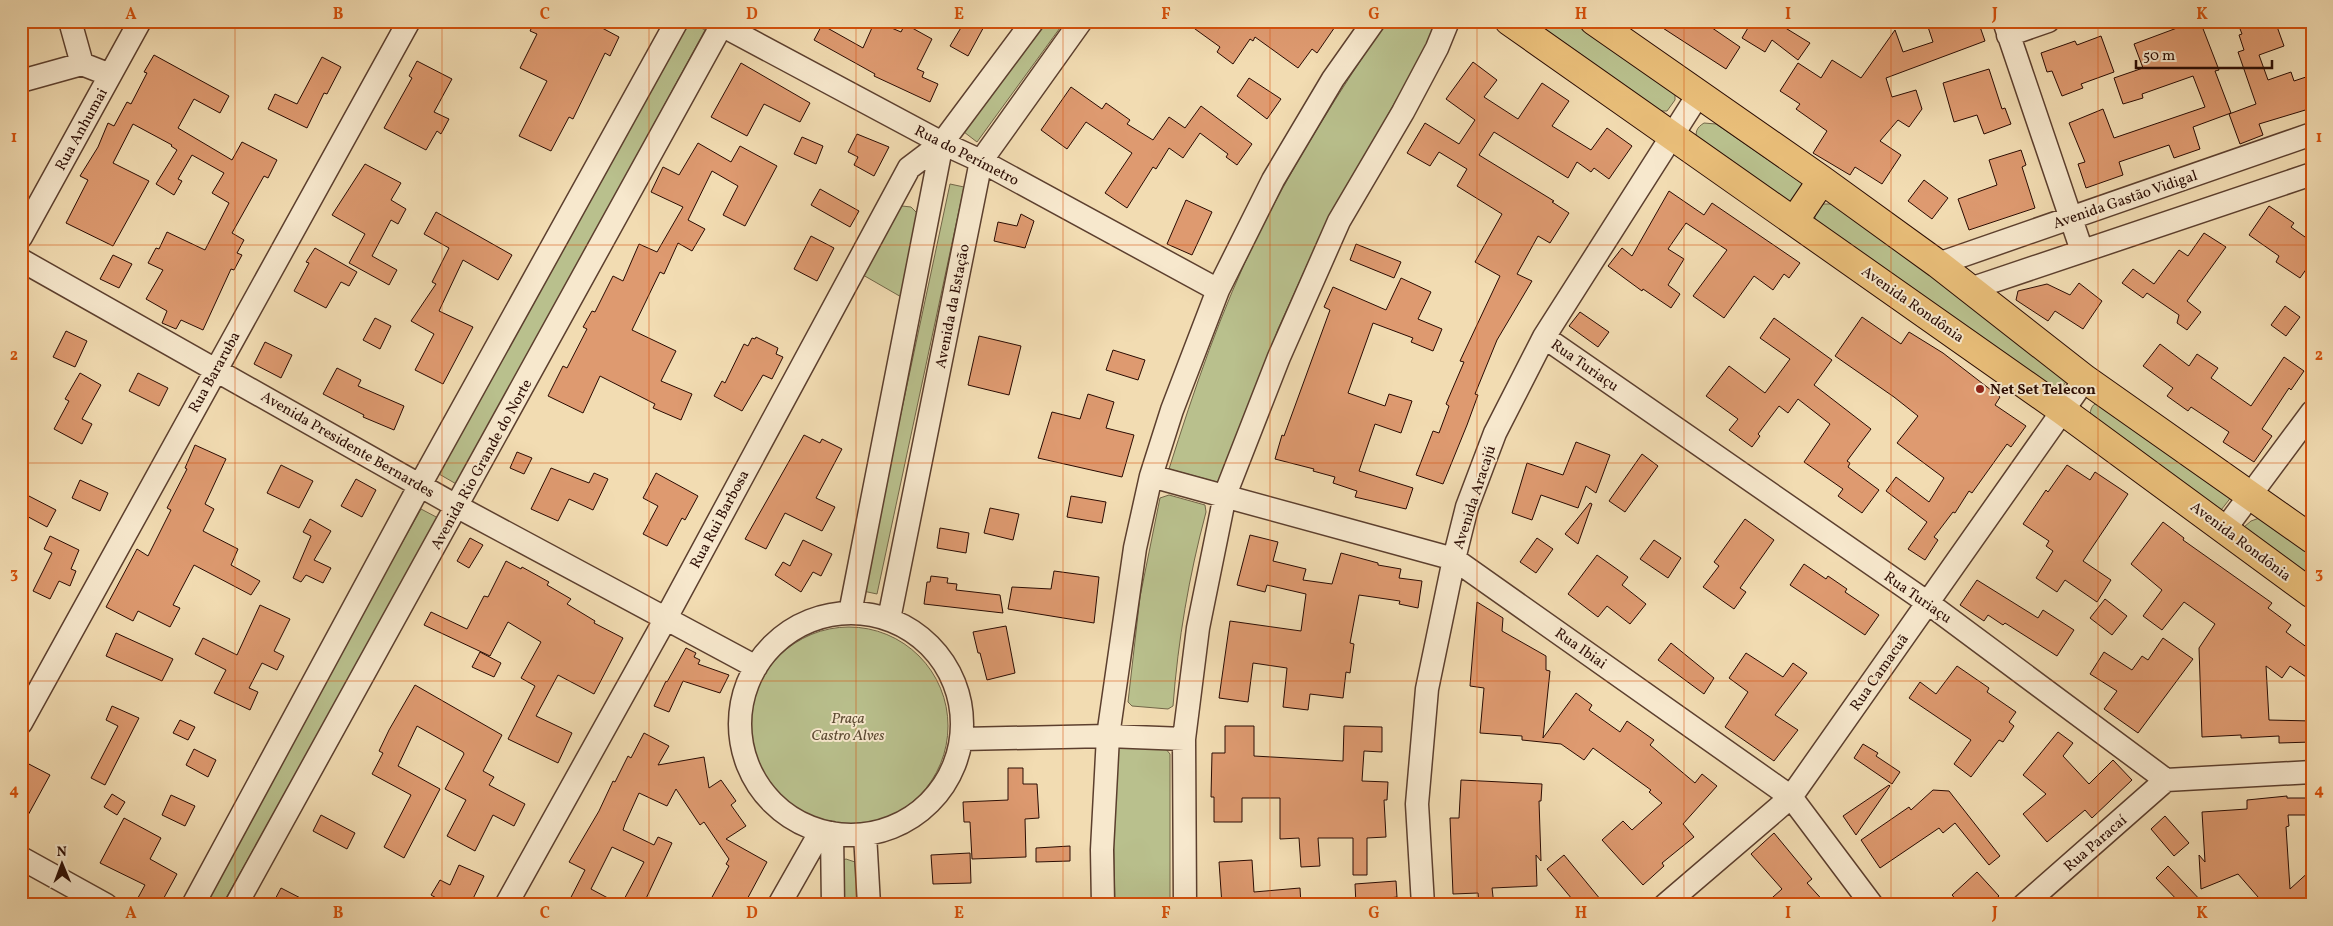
<svg xmlns="http://www.w3.org/2000/svg" width="2333" height="926" font-family="Vollkorn,serif">
  <style>
    .green { fill: #b9c08d; stroke: #726648 }
    .building { fill: #de9a70; stroke: #2a0b02; fill-rule: evenodd }
    .lines { fill: none; stroke-linecap: round; stroke-linejoin: round }
    .minor-casing { stroke: #5c3f2e; stroke-width: 25 }
    .major-casing { stroke: #2a0b02; stroke-width: 30 }
    .minor { stroke: #f7e8cd; stroke-width: 22 }
    .major { stroke: #e9be79; stroke-width: 28 }
    .grid { fill: none; stroke: #d5510b; stroke-width: 1; stroke-opacity: 0.55 }
    .poi-dot { fill: #8f2418; stroke: #f7e8cd; stroke-width: 2 }
    .labels { text-anchor: middle; stroke-width: 4; stroke-linejoin: round; paint-order: stroke }
    .street-label { font-size: 15px; fill: #2a0b02; stroke: #f7e8cd }
    .poi-label { font-size: 15px; font-weight: bold; fill: #2a0b02; stroke: #f7e8cd; text-anchor: start }
    .park-label { font-size: 15px; font-style: italic; fill: #5c4a33; stroke: #f7e8cd }
    .neatline { fill: none; stroke: #d5510b; stroke-width: 2 }
    .grid-label { font-size: 16px; text-anchor: middle; font-weight: bold; fill: #d5510b }
  </style>
  <rect width="100%" height="100%" fill="#f2dcb2"/>
  <filter id="stains"><feTurbulence type="fractalNoise" baseFrequency=".004" numOctaves="4"/><feColorMatrix values="0 0 0 0 .2 0 0 0 0 .09 0 0 0 0 .02 0 0 0 .5 -.17"/></filter>
  <radialGradient id="worn" r=".72"><stop offset=".6" stop-color="#630" stop-opacity="0"/><stop offset="1" stop-color="#630" stop-opacity=".3"/></radialGradient>
  <!-- green -->
  <path class="green" d="M688 21 705 30 458 485 439 474Z
    M1046 21H1065L977 142 964 132Z
    M1387 21H1439L1419 65 1396 100 1307 265 1278 329 1224 484 1169 469C1194 390 1221 310 1258 235 1295 161 1340 90 1387 21Z
    M1526 21H1571L1675 94V100L1667 111H1658Z
    M1704 123 1716 124 1803 184 1792 208 1697 142C1695 132 1696 128 1704 123Z
    M950 184 964 187 877 594 863 591Z
    M1823 204H1834L2067 370 2068 379 2060 390 2051 389 1815 222V213Z
    M902 206 911 207 917 213 903 298 863 275 892 214Z
    M2101 401 2232 496 2218 514 2090 418C2090 408 2092 404 2101 401Z
    M1169 495 1205 505 1206 512C1189 576 1178 640 1173 706L1168 709 1132 706 1128 702 1140 597 1160 498Z
    M421 509 440 519 222 905H199Z
    M2262 517 2312 554V584L2244 527 2251 521Z
    M750 726a99 99 0 1 1 198 0a99 99 0 1 1-198 0Z
    M1121 746 1165 748 1170 754V905H1115L1113 819 1114 752Z
    M846 859 855 862 858 905H844L843 860Z"/>
  <!-- building -->
  <path class="building" d="M535 21H589L619 37 610 56 605 53 573 119 569 117 551 151 519 136 547 81 520 68 537 34 530 31Z
    M875 21 901 32 905 24 932 39 917 69 924 72 922 77 938 84 930 102 874 76 875 74 814 40 822 25 863 48Z
    M965 21H987L968 56 950 46Z
    M1184 21H1339L1317 53 1312 49 1298 68 1255 37 1253 41 1250 39 1233 64 1217 52 1220 47Z
    M1652 21H1702L1740 47 1726 69Z
    M1752 21H1774L1810 43 1798 60 1772 40 1765 52 1742 38Z
    M1926 21H1978L1985 41 1886 78 1892 97 1916 90 1922 109 1909 127 1898 120 1880 141 1901 155 1882 184 1855 167 1850 175 1813 153 1827 131 1796 109 1800 104 1780 91 1798 63 1821 78 1832 60 1861 78 1895 30 1903 52 1933 42Z
    M2175 21H2200L2219 70 2215 71 2231 113 2193 127 2200 149 2174 158 2169 145 2119 162 2123 175 2086 188 2078 164 2085 162 2069 123 2103 109 2114 138 2205 107 2193 76 2142 94 2143 98 2123 104 2114 78 2143 68 2134 44 2177 28Z
    M2237 21H2275L2284 46 2259 55 2268 80 2291 72 2294 81 2312 75V108L2259 124 2263 135 2240 144 2229 114 2256 104 2238 52 2244 50 2239 35 2242 34Z
    M2101 36 2114 72 2081 84 2083 88 2062 96 2052 71 2047 72 2041 53 2075 41 2077 45Z
    M154 55 229 96 220 113 194 99 178 128 232 160 242 142 277 160 268 178 264 176 232 233 244 240 237 253 242 255 234 270 231 269 203 330 181 320 176 329 162 323 167 311 146 299 163 270 148 263 156 248 159 249 167 232 205 250 229 203 212 193 224 173 192 155 178 179 182 181 174 195 156 184 177 150 171 146 172 145 133 124 113 163 149 181 113 246 66 223 88 180 80 176 98 147 108 123 114 126 127 102 131 104 147 73 144 72Z
    M322 57 341 67 327 94 324 93 307 128 268 109 275 94 297 104Z
    M417 61 452 79 434 112 449 119 441 134 437 131 426 150 384 128 412 78 409 76Z
    M1473 62 1497 80 1484 97 1518 119 1542 83 1569 101 1552 126 1591 150 1607 128 1632 146 1609 179 1594 168 1591 172 1577 162 1568 178 1494 132 1479 155 1554 201 1552 202 1569 213 1550 243 1538 236 1517 274 1532 281 1497 340 1475 394 1478 395 1467 425 1443 484 1416 475 1433 431 1439 433 1449 406 1446 404 1464 362 1460 361 1500 276 1475 262 1502 214 1457 186 1467 169 1439 152 1430 166 1407 153 1425 123 1459 144 1475 120 1446 99Z
    M741 63 810 103 800 122 764 104 747 136 711 117Z
    M1989 69 2002 109 2005 108 2011 124 1984 134 1977 115 1954 122 1943 83Z
    M1249 78 1281 99 1267 119 1237 96Z
    M1071 87 1102 109 1106 103 1130 120 1127 124 1153 140 1169 117 1185 128 1201 106 1252 144 1237 165 1226 157 1228 154 1200 133 1183 158 1169 148 1156 169 1153 167 1127 208 1105 193 1132 153 1086 122 1067 149 1041 130Z
    M857 134 889 147 874 176 854 165 858 157 848 152Z
    M802 137 823 146 816 164 794 154Z
    M698 143 731 162 740 146 777 166 745 226 723 215 738 186 712 171 688 220 705 229 692 251 678 243 664 274 660 272 632 330 676 351 661 381 692 394 681 420 653 408 655 404 600 376 583 413 548 396 563 366 567 368 587 329 583 327 592 311 595 312 613 276 623 281 639 244 657 252 683 207 651 192 663 167 679 175Z
    M2021 150 2026 165 2022 167 2035 208 1969 230 1958 199 1997 185 1989 160Z
    M365 164 401 183 391 200 406 209 398 224 391 220 372 256 397 270 389 285 349 263 365 234 332 215Z
    M1924 180 1948 198 1932 219 1908 201Z
    M820 189 859 211 850 227 811 205Z
    M1669 191 1704 215 1712 203 1800 263 1789 278 1784 274 1773 290 1754 276 1724 318 1693 296 1727 250 1686 223 1668 249 1684 259 1668 285 1680 294 1671 308 1643 289 1642 291 1608 266 1622 248 1632 256Z
    M1186 200 1212 212 1192 255 1167 244Z
    M2269 206 2294 223 2291 227 2312 242V261L2300 278 2276 262 2279 256 2249 235Z
    M436 212 512 255 498 280 463 260 439 311 473 327 443 384 415 370 434 334 411 321 436 284 432 282 449 248 424 234Z
    M1021 214 1034 221 1025 248 994 241 998 222 1017 226Z
    M2204 233 2226 247 2187 301 2201 312 2187 330 2177 323 2179 315 2147 293 2143 298 2122 283 2133 269 2154 284 2179 250 2188 256Z
    M811 236 834 248 817 281 794 269Z
    M1356 244 1401 262 1394 278 1350 260Z
    M315 248 357 272 349 286 341 282 326 308 294 291 309 263 306 262Z
    M113 255 132 264 119 288 100 279Z
    M1401 278 1431 292 1418 319 1442 329 1433 351 1411 342 1413 338 1373 323 1348 393 1385 406 1389 394 1412 401 1401 433 1375 424 1359 471 1413 488 1406 509 1355 497 1357 491 1333 483 1335 477 1313 471 1314 469 1275 459 1282 435 1284 436 1330 310 1324 307 1333 287 1386 310Z
    M2079 283 2102 301 2083 329 2055 311 2048 321 2016 300 2018 291 2047 284 2070 295Z
    M2285 306 2300 317 2286 336 2271 325Z
    M1580 312 1609 332 1598 347 1569 326Z
    M1862 317 1901 344 1909 332 1943 353 2000 397 1995 405 2026 426 2011 447 2007 444 1972 493 1969 491 1955 513 1953 512 1934 537 1938 540 1925 560 1908 549 1927 522 1886 491 1896 477 1929 502 1944 478 1897 443 1918 416 1894 397 1835 356Z
    M375 318 391 326 380 349 363 340Z
    M1774 318 1832 360 1814 385 1871 429 1847 461 1850 463 1848 467 1879 490 1862 513 1838 496 1843 489 1804 462 1830 424 1798 399 1788 413 1779 406 1758 434 1760 436 1752 447 1729 430 1738 419 1706 396 1729 366 1765 393 1790 359 1760 338Z
    M66 331 87 341 75 367 53 357Z
    M979 336 1021 346 1009 395 968 385Z
    M756 337 778 348 776 354 783 357 772 379 763 375 742 411 714 396 722 381 725 383 744 344 748 346 752 338 755 339Z
    M265 342 292 355 281 378 254 364Z
    M2160 344 2189 366 2197 354 2218 368 2211 378 2251 406 2284 357 2304 371 2291 390 2289 388 2262 429 2272 436 2254 462 2223 442 2229 432 2191 407 2188 411 2167 396 2173 388 2143 366Z
    M1113 350 1145 360 1138 380 1106 370Z
    M337 368 361 380 358 386 404 406 394 430 363 417 364 415 323 394Z
    M80 373 101 385 82 419 92 424 82 444 54 429 69 401 65 399Z
    M138 373 168 388 159 406 129 391Z
    M1088 394 1114 402 1106 428 1134 435 1122 477 1038 458 1052 412 1080 419Z
    M804 435 820 443 822 439 842 449 816 498 835 507 822 531 785 513 766 549 745 539Z
    M1576 442 1610 455 1596 493 1586 486 1578 508 1541 495 1532 520 1512 513 1527 463 1563 475Z
    M195 445 226 459 205 504 214 509 203 531 238 549 231 565 260 581 251 595 194 565 173 605 180 608 170 627 138 611 133 621 106 607 137 549 148 556 171 510 167 508 187 469 185 468Z
    M517 452 532 458 524 474 510 468Z
    M1642 454 1658 466 1625 512 1609 501Z
    M281 465 313 481 299 508 267 493Z
    M2067 465 2090 480 2095 472 2128 494 2083 561 2111 580 2097 602 2065 580 2057 592 2036 578 2053 551 2046 546 2049 541 2023 524 2046 490 2048 492Z
    M551 468 589 483 594 473 608 479 593 510 569 499 558 521 531 509Z
    M656 473 698 496 685 520 682 518 667 546 643 534 658 506 643 498Z
    M356 479 376 490 362 517 341 506Z
    M80 480 108 493 100 511 72 498Z
    M27 495 56 510 47 527 21 513V506Z
    M1071 496 1106 502 1102 523 1067 517Z
    M1590 503 1592 504 1578 544 1565 534Z
    M990 508 1019 514 1013 540 984 533Z
    M310 519 331 531 314 560 331 568 323 583 306 575 301 582 293 578 311 536 303 532Z
    M1745 519 1774 540 1740 588 1746 592 1734 609 1703 587 1719 566 1714 562Z
    M2163 522 2184 538 2183 540 2272 603 2268 608 2291 625 2286 632 2312 651V681L2290 666 2282 678 2266 666 2269 720 2312 721V742L2279 743V736L2241 738V735L2202 737 2199 648 2215 624 2184 602 2162 630 2143 616 2162 590 2131 564Z
    M940 528 969 533 966 553 937 548Z
    M1250 535 1278 542 1273 561 1306 569 1303 580 1332 584 1341 553 1378 563V565L1401 569 1399 578 1422 581 1418 608 1399 604 1400 601 1359 595 1350 643 1354 644 1350 673 1346 672 1343 698 1310 694 1308 710 1283 707 1287 668 1253 663 1248 702 1219 698 1230 621 1301 631 1306 594 1267 585 1265 592 1237 585Z
    M50 536 79 550 71 569 76 571 70 586 59 581 50 599 33 591 52 553 44 549Z
    M470 538 483 545 469 568 457 561Z
    M1537 538 1553 549 1536 573 1520 562Z
    M803 540 832 554 821 576 813 572 801 592 775 575 783 562 790 566Z
    M1654 540 1681 558 1668 578 1640 559Z
    M1597 555 1628 577 1622 585 1646 604 1630 624 1607 606 1598 617 1568 594Z
    M506 561 521 569 522 567 549 582 547 585 571 599 567 604 595 621 594 623 623 638 594 694 558 675 536 716 572 733 558 763 508 739 535 686 521 678 541 642 508 622 490 656 424 625 431 612 467 629 484 596 488 597Z
    M1804 564 1826 579 1828 576 1847 589 1845 592 1879 615 1865 635 1790 585Z
    M1054 571 1099 577 1094 623 1008 609 1012 587 1051 589Z
    M931 576 948 578 947 583 957 584 956 590 1000 595 1003 613 924 604 927 582H930Z
    M1977 580 2038 618 2043 610 2074 630 2057 656 2005 623 2003 625 1988 615 1984 621 1960 605Z
    M2105 599 2127 616 2112 635 2090 618Z
    M1477 602 1503 618 1502 631 1546 656V670L1550 671 1543 738 1576 693 1592 705 1589 710 1620 732 1627 721 1654 740 1650 745 1695 783 1702 774 1717 786 1683 824 1694 837 1662 863 1664 866 1643 885 1602 840 1623 821 1632 830 1662 803 1649 792 1651 790 1593 748 1584 760 1561 744 1522 740V736L1480 733 1484 688 1470 686Z
    M260 605 290 619 274 651 284 656 277 670 262 663 249 688 258 692 250 710 214 693 226 670 195 654 203 638 237 655Z
    M1006 626 1015 673 987 680 980 653H978L973 632Z
    M116 633 173 659 162 681 106 656Z
    M2163 638 2193 659 2138 733 2104 709 2117 691 2090 674 2104 652 2132 670 2142 656 2148 660Z
    M1671 643 1714 678 1704 694 1658 660Z
    M686 648 696 653 694 657 700 660 698 664 729 675 720 693 683 681 669 712 654 706 666 681 667 682Z
    M480 652 501 663 494 677 472 667Z
    M1746 653 1783 677 1793 663 1807 673 1775 715 1798 730 1774 761 1725 727 1748 692 1729 678Z
    M1957 666 1989 688 1987 692 2016 712 2009 722 2014 726 2003 742 1999 740 1971 777 1954 764 1971 740 1909 698 1920 682 1936 694Z
    M415 685 502 735 483 771 494 777 489 785 525 804 514 826 493 815 475 851 447 836 466 800 445 789 464 754 463 752 417 726 398 766 440 789 404 858 384 847 411 795 372 774 383 753 379 751 389 730Z
    M112 706 139 718 105 785 91 778 118 726 106 720Z
    M180 720 195 727 188 740 173 733Z
    M1225 726H1254V756L1343 761 1344 726 1382 727V752L1364 751 1362 781 1388 782 1387 800H1384L1386 837 1367 838V875H1353V838H1318L1320 866 1301 867 1299 838 1280 839V798H1242V822H1214V797H1211L1212 753H1225Z
    M2058 732 2073 743 2063 756 2089 784 2113 760 2132 780 2092 818 2085 810 2047 842 2023 814 2046 794 2023 775Z
    M644 733 669 746 658 765 704 757 709 788 721 780 736 801 731 805 746 826 726 839 767 862 744 905H722L711 899 729 866 726 864 729 859 704 822 700 825 676 789 667 806 639 793 625 824 623 830 654 845 658 837 672 843 643 905H567L585 870 569 862 599 811 613 781 615 782 628 756 631 758ZM612 847 644 862 621 905 591 889Z
    M1863 744 1878 753 1876 756 1900 772 1892 784 1854 758Z
    M194 749 216 760 208 777 186 765Z
    M25 762 50 775 21 828V769Z
    M1008 768H1023V784H1037L1039 818 1025 819 1026 857 972 859 970 822H964L963 802 1008 800Z
    M1461 780 1542 784 1541 801H1539L1541 861 1536 855 1537 886 1492 888 1494 905H1479L1478 893 1453 894 1450 818H1459Z
    M1889 785 1890 786 1856 835 1843 816Z
    M1933 790 1949 791 2000 856 1989 865 1955 823 1943 833 1939 828 1880 868 1861 840 1909 807 1911 810Z
    M112 794 125 802 117 815 104 807Z
    M171 795 195 806 185 826 162 815Z
    M2287 796V798H2312V815H2288L2289 826 2286 827 2290 889 2312 869V905H2265L2238 874 2201 889 2199 855 2205 862 2202 812 2247 809V800Z
    M321 815 355 833 347 849 313 831Z
    M2165 816 2189 843 2174 856 2151 829Z
    M124 818 161 838 150 859 177 874 160 905H134L145 885 100 863Z
    M1774 833 1812 879 1807 883 1827 905H1764L1782 889 1751 854Z
    M1070 846V861L1036 862V848Z
    M970 853 971 883 933 884 931 855Z
    M1564 855 1605 905H1577L1547 869Z
    M1252 860 1254 892 1300 888 1301 905H1222L1219 862Z
    M459 865 484 876 470 905H449L431 895 440 880 450 885Z
    M2168 866 2205 905H2182L2156 878Z
    M1977 872 1999 896 1989 905H1961L1952 895Z
    M1396 881 1397 897 1389 898V905H1356L1355 884Z
    M281 888 314 905H272Z"/>
  <g class="lines">
    <defs>
      <path id="minor" d="M70 21 82 64
        M714 21 942 143 981 161 1218 290
        M2004 21 2082 251
        M2008 35 2048 21
        M21 81 82 64 110 75
        M21 237 140 21
        M21 260 458 507 756 667
        M1938 264 2312 134
        M1970 289 2312 174
        M1544 337 1928 603 2166 780 2312 772
        M1151 476 1454 559 1791 797 1872 905
        M2225 529 2312 412
        M850 613 942 143 1033 21
        M740 724a111 111 0 1 1 222 0a111 111 0 1 1-222 0Z
        M889 619 981 161 1081 21
        M21 723 409 21
        M962 739 1108 736 1184 739
        M832 833 833 905
        M865 834 869 905
        M21 858 106 905
        M193 905 420 485 677 21
        M236 905 724 21
        M506 905 666 618 909 168 942 143
        M779 905 821 831
        M1103 905 1102 850 1108 736 1135 548 1151 476 1172 410 1218 290 1273 180 1333 79 1374 21
        M1185 905 1184 739 1198 628 1225 495 1279 357 1339 221 1403 112 1437 48 1448 21
        M1423 905 1417 804 1427 689 1454 559 1467 507 1495 433 1544 337 1698 95
        M1665 905 1791 797 2085 379
        M2024 905 2166 780"/>
      <path id="major" d="M1509 21 2063 411 2312 594
        M1594 21 1822 180 1938 264 2085 379 2312 539
        M1795 220 1822 180"/>
    </defs>
    <!-- minor casing -->
    <use href="#minor" class="minor-casing"/>
    <!-- major casing -->
    <use href="#major" class="major-casing"/>
    <!-- minor -->
    <use href="#minor" class="minor"/>
    <!-- major -->
    <use href="#major" class="major"/>
  </g>
  <!-- grid -->
  <path class="grid" d="M235 21V905M442 21V905M649 21V905M856 21V905M1063 21V905M1270 21V905M1477 21V905M1684 21V905M1891 21V905M2098 21V905M21 245H2312M21 463H2312M21 681H2312"/>
  <!-- markers -->
  <circle class="poi-dot" cx="1980" cy="389" r="5"/>
  <g class="labels">
    <!-- street labels -->
    <g class="street-label">
      <text transform="translate(81 129) rotate(-61)" y="5">Rua Anhumai</text>
      <text transform="translate(967 155) rotate(27)" y="5">Rua do Perímetro</text>
      <text transform="translate(2125 199) rotate(-19)" y="5">Avenida Gastão Vidigal</text>
      <text transform="translate(1913 304) rotate(35)" y="5">Avenida Rondônia</text>
      <text transform="translate(952 306) rotate(-79)" y="5">Avenida da Estação</text>
      <text transform="translate(1585 365) rotate(35)" y="5">Rua Turiaçu</text>
      <text transform="translate(214 372) rotate(-61)" y="5">Rua Bararuba</text>
      <text transform="translate(348 444) rotate(30)" y="5">Avenida Presidente Bernardes</text>
      <text transform="translate(481 464) rotate(-61)" y="5">Avenida Rio Grande do Norte</text>
      <text transform="translate(1474 497) rotate(-72)" y="5">Avenida Aracajú</text>
      <text transform="translate(719 519) rotate(-62)" y="5">Rua Rui Barbosa</text>
      <text transform="translate(2241 541) rotate(37)" y="5">Avenida Rondônia</text>
      <text transform="translate(1918 597) rotate(35)" y="5">Rua Turiaçu</text>
      <text transform="translate(1581 648) rotate(35)" y="5">Rua Ibiai</text>
      <text transform="translate(1879 672) rotate(-55)" y="5">Rua Camacuã</text>
      <text transform="translate(2095 843) rotate(-41)" y="5">Rua Paracaí</text>
    </g>
    <!-- poi labels -->
    <g class="poi-label">
      <text x="1990" y="394">Net Set Telecon</text>
    </g>
    <!-- park labels -->
    <g class="park-label">
      <text x="848" y="723">Praça<tspan x="848" dy="17">Castro Alves</tspan></text>
    </g>
  </g>
  <!-- margin -->
  <rect width="2333" height="926" fill="none" stroke="#f2dcb2" stroke-width="55"/>
  <!-- north arrow -->
  <g transform="translate(62 864) rotate(359)" stroke="#f7e8cd" stroke-width="4" paint-order="stroke">
  <path d="M0-4L9 19L0 12L-9 19Z" fill="#2a0b02"/>
  <text y="-8" font-size="14" font-weight="bold" text-anchor="middle" fill="#2a0b02">N</text>
  </g>
  <!-- scale -->
  <path d="M2136 60v8h136v-8" fill="none" stroke="#2a0b02" stroke-width="2.5"/>
  <text x="2143" y="60" font-size="15" fill="#2a0b02" stroke="#f7e8cd" stroke-width="4" paint-order="stroke">50 m</text>
  <rect x="28" y="28" width="2278" height="870" class="neatline"/>
  <g class="grid-label">
    <text x="131" y="19">A</text>
    <text x="338" y="19">B</text>
    <text x="545" y="19">C</text>
    <text x="752" y="19">D</text>
    <text x="959" y="19">E</text>
    <text x="1166" y="19">F</text>
    <text x="1374" y="19">G</text>
    <text x="1581" y="19">H</text>
    <text x="1788" y="19">I</text>
    <text x="1995" y="19">J</text>
    <text x="2202" y="19">K</text>
    <text x="14" y="142">1</text>
    <text x="2319" y="142">1</text>
    <text x="14" y="360">2</text>
    <text x="2319" y="360">2</text>
    <text x="14" y="578">3</text>
    <text x="2319" y="578">3</text>
    <text x="14" y="795">4</text>
    <text x="2319" y="795">4</text>
    <text x="131" y="918">A</text>
    <text x="338" y="918">B</text>
    <text x="545" y="918">C</text>
    <text x="752" y="918">D</text>
    <text x="959" y="918">E</text>
    <text x="1166" y="918">F</text>
    <text x="1374" y="918">G</text>
    <text x="1581" y="918">H</text>
    <text x="1788" y="918">I</text>
    <text x="1995" y="918">J</text>
    <text x="2202" y="918">K</text>
  </g>
  <rect width="100%" height="100%" filter="url(#stains)"/>
  <rect width="100%" height="100%" fill="url(#worn)"/>
</svg>
